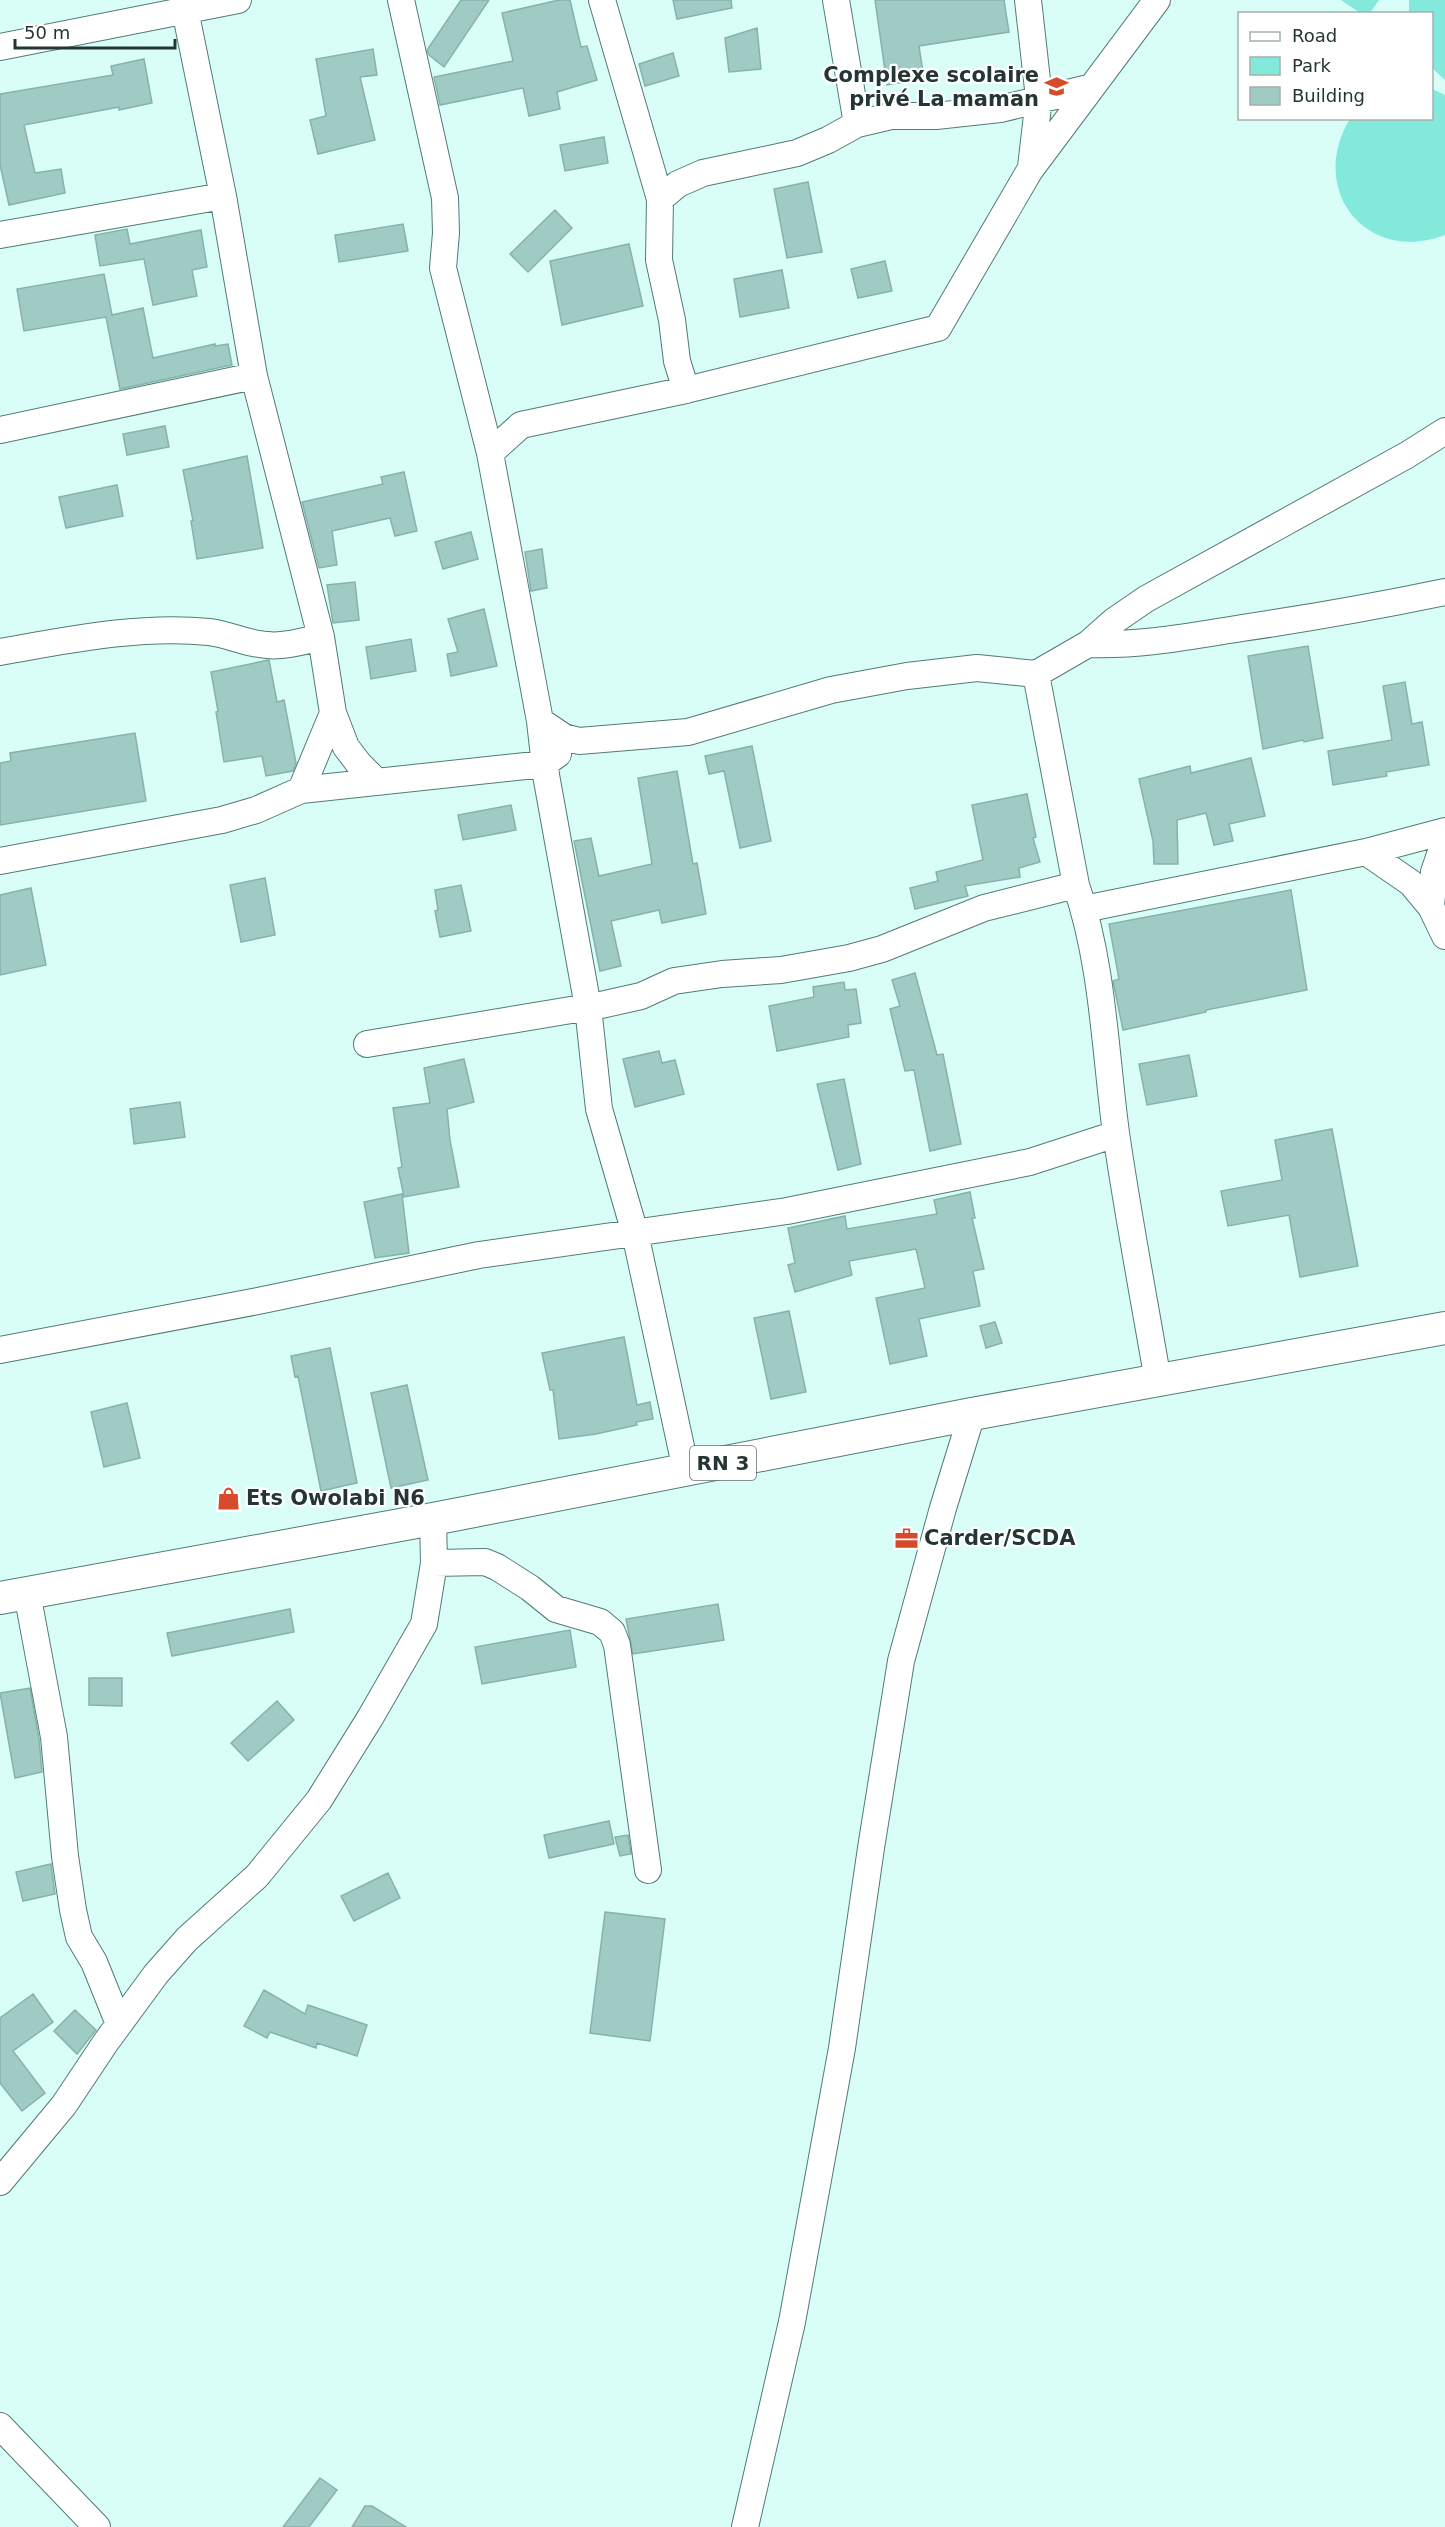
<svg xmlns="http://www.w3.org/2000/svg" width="1445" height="2527" font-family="'DejaVu Sans',sans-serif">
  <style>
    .green { fill: #82e9db }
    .building { fill: #9fcbc4; stroke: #87b2ab; stroke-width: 1.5 }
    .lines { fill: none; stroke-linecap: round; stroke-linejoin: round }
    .minor-casing { stroke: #527b75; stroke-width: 28 }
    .major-casing { stroke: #527b75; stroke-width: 34 }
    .minor { stroke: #fff; stroke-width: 26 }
    .major { stroke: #fff; stroke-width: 32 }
    .labels { text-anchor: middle; stroke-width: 4.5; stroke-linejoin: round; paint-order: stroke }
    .shield { fill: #fff; stroke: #667270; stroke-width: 1.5 }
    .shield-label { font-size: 20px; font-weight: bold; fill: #243633 }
    .poi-label { font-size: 21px; font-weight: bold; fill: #243633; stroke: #fff; text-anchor: start }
  </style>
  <rect width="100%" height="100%" fill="#d9fef8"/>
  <!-- green -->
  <path class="green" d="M1341 0H1379L1370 13H1360Z
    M1409 0H1445V80L1432 68V14L1409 13Z
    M1432 89 1445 95V235C1366 265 1307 189 1350 119L1432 118Z"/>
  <!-- building -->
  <path class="building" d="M461 0H489L444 67 429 55 427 50Z
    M559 0H570L581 47 587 46 597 80 557 92 560 109 529 116 523 88 440 105 434 77 513 61 502 13Z
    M673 0H731L732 8 677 19Z
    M875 0H1004L1009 32 919 46 924 79 887 85Z
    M757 28 761 69 729 72 725 38Z
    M373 49 377 75 360 77 375 140 318 154 310 120 326 116 316 59Z
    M673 53 679 76 645 86 639 64Z
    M144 59 152 103 119 110V107L24 125 35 173 61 169 65 193 9 205 0 165V94L113 75 111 66Z
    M604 137 608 163 565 171 560 145Z
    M808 182 822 252 787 258 774 189Z
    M555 210 572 228 528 272 510 254Z
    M403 224 408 251 339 262 335 235Z
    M127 229 130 244 201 230 207 267 192 270 197 296 153 305 144 259 100 266 95 235Z
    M629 244 643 306 562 325 550 261Z
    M885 261 892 291 858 298 851 269Z
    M782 270 789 308 740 317 734 279Z
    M104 274 112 315 143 308 153 358 215 344V346L228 344 232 365 120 389 106 317 24 331 17 289Z
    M165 426 169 447 127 455 123 434Z
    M247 456 263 548 197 559 191 521H193L183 470Z
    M404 472 417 531 395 536 390 518 332 531 337 565 319 568 302 502 383 484 381 477Z
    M117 485 123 516 66 528 59 497Z
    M471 532 478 559 443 569 435 542Z
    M542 549 547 588 531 591 525 552Z
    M355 582 359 620 333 623 327 585Z
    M484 609 497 666 451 676 447 654 458 652 448 619Z
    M411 639 416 671 371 679 366 647Z
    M1308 646 1323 738 1304 742 1303 740 1263 749 1248 656Z
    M269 660 277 702 284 700 296 763 293 771 266 776 262 756 224 762 216 712 218 711 211 672Z
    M1405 682 1412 724 1422 722 1429 765 1386 772 1387 776 1333 785 1328 751 1392 740 1383 686Z
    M135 733 146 801 0 825V763L11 761 10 753Z
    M752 746 771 841 740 848 724 771 709 774 705 756Z
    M1251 758 1265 816 1229 824 1233 841 1214 845 1206 813 1177 820 1178 864H1154L1153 841 1139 779 1190 766 1191 773Z
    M677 771 693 864 697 863 706 914 662 923 659 910 611 921 621 966 600 971 574 841 591 838 599 876 652 864 638 778Z
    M1027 794 1036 837 1033 838 1040 862 1019 868 1020 877 965 886 968 896 915 909 910 888 938 881 936 872 983 860 972 805Z
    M511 805 516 830 463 840 458 815Z
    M265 878 275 935 241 942 230 885Z
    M461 885 471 931 440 937 435 911 438 910 435 890Z
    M31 888 46 965 0 975V895Z
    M1291 890 1307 990 1206 1010V1012L1123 1030 1113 981 1119 979 1109 924Z
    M915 973 937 1055 943 1054 961 1144 930 1151 914 1070 905 1071 890 1009 900 1006 892 980Z
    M844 982 845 990 856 989 861 1023 848 1025 849 1037 777 1051 769 1006 814 997 813 987Z
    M659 1051 662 1063 675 1060 684 1094 635 1107 623 1059Z
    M1189 1055 1197 1096 1147 1105 1139 1064Z
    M464 1059 474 1102 447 1109 450 1140 459 1187 404 1197 398 1168 402 1167 393 1108 430 1103 424 1068Z
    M844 1079 861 1164 838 1170 817 1084Z
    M180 1102 185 1137 134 1144 130 1109Z
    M1332 1129 1358 1266 1300 1277 1289 1215 1228 1226 1221 1191 1282 1180 1275 1140Z
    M970 1192 975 1218H972L984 1269 973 1271 980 1306 919 1319 927 1356 890 1364 876 1298 925 1288 916 1249 849 1261 852 1275 795 1292 788 1265 795 1263 788 1228 845 1216 847 1229 937 1214 934 1200Z
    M402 1194 409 1253 375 1258 364 1202Z
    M789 1311 806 1392 771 1399 754 1318Z
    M995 1322 1002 1343 986 1348 980 1326Z
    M624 1337 637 1405 650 1402 653 1419 636 1422 637 1425 596 1434 559 1439 553 1390H550L542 1353Z
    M330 1348 357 1483 321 1491 298 1376 295 1377 291 1356Z
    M407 1385 428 1480 391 1488 371 1393Z
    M127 1403 140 1458 104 1467 91 1412Z
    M718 1604 724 1640 633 1654 626 1619Z
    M290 1609 294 1632 172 1656 167 1633Z
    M570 1630 576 1667 482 1684 475 1647Z
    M89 1678H122V1706L89 1705Z
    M30 1688 39 1739 42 1772 15 1778 0 1693Z
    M277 1701 294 1720 248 1761 231 1743Z
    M609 1821 614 1844 549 1858 544 1835Z
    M628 1835 631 1854 620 1856 615 1837Z
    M51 1864 55 1894 23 1901 16 1872Z
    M388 1873 400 1898 354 1921 341 1896Z
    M605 1912 665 1919 650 2041 590 2033Z
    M264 1990 305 2014 308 2005 367 2025 357 2056 317 2043 316 2048 270 2032 267 2038 244 2026Z
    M33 1994 53 2022 13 2051 45 2093 22 2111 0 2083V2018Z
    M75 2010 96 2030 77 2054 54 2031Z
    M320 2478 337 2490 309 2527H283Z
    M365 2506H372L406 2527H352Z"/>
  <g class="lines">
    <defs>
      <path id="minor" d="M183 0 223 196 254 376 321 637 333 713 346 747 359 764 377 782
        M401 0 445 198 446 233 443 268 490 453 540 721 546 775 588 1007 599 1109 635 1233 686 1470
        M602 0 660 199 659 260 672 320 677 361 686 390
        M836 0 857 124
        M1028 0 1039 98 1031 167
        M0 47 238 0
        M660 199 678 184 703 173 797 153 828 140 857 124 891 116H936L1000 109 1089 88
        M0 235 223 196
        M0 430 254 376
        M490 453 521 425 686 390 938 328 1030 170 1157 0
        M1088 644C1140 646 1191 636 1242 628 1310 618 1378 606 1445 592
        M0 652C68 640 140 625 209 632 228 634 247 644 267 645 285 647 303 641 321 637
        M1036 674 1076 885C1103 964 1105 1051 1116 1133 1128 1216 1144 1299 1158 1381
        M540 721 564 737 579 741 688 732 831 690 907 676 977 668 1036 674 1088 644 1114 621 1146 599 1407 455 1445 431
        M301 790 333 713
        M1366 852 1411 883 1431 907 1445 936
        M0 861 222 820 256 810 301 790 544 764 558 754
        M1431 907 1434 872 1445 840
        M1084 909 1366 852 1445 831
        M367 1044 601 1005 641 996 674 981 722 974 781 970 849 958 882 949 984 908 1076 885
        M0 1350 258 1301 479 1255 787 1211 1030 1162 1116 1134
        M434 1563 485 1562 497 1567 530 1588 556 1609 600 1622 612 1632 617 1645 648 1870
        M27 1593 54 1737 65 1856 73 1910 79 1937 94 1962 119 2024
        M0 2182 64 2105 106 2042 156 1974 187 1939 257 1876 319 1800 370 1718 424 1624 434 1563 433 1519
        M0 2426 97 2527
        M745 2527 792 2322 842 2048 871 1848 901 1661 943 1508 972 1414"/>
      <path id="major" d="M0 1598 433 1519 972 1414 1445 1328"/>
    </defs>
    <!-- minor casing -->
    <use href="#minor" class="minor-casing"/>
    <!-- major casing -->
    <use href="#major" class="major-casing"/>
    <!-- minor -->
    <use href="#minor" class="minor"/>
    <!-- major -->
    <use href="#major" class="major"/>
  </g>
  <!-- icons -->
  <defs>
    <symbol id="school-bare" viewBox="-9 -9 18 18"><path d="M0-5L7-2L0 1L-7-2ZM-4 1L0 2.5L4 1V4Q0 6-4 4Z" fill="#d54b2b" stroke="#fff" stroke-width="2.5" paint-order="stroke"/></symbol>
    <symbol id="shop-bare" viewBox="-9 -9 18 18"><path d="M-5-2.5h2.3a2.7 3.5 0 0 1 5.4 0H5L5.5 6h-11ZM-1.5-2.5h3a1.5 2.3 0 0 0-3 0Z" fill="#d54b2b" stroke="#fff" stroke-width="2.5" paint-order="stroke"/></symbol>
    <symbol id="office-bare" viewBox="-9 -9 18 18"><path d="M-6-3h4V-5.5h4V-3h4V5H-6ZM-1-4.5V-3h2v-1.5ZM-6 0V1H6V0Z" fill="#d54b2b" stroke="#fff" stroke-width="2.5" paint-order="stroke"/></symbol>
  </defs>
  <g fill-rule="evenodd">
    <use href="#school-bare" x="1040" y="70" width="33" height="33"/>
    <use href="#shop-bare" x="212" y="1482" width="33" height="33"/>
    <use href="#office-bare" x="890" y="1522" width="33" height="33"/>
  </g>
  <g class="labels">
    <!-- shield labels -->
    <rect class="shield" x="690" y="1446" width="66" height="34" rx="4.5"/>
    <g class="shield-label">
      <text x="723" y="1470">RN 3</text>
    </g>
    <!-- poi labels -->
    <g class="poi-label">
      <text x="1039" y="82" text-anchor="end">Complexe scolaire<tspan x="1039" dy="24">privé La maman</tspan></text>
      <text x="246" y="1505">Ets Owolabi N6</text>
      <text x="924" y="1545">Carder/SCDA</text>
    </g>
  </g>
  <!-- legend -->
  <rect x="1238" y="12" width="195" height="108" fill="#ffffff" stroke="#a7afad" stroke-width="1.5"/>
  <rect x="1250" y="32" width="30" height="9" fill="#ffffff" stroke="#a7afad" stroke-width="1.5"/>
  <text x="1292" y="42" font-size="18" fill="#243633">Road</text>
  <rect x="1250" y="57" width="30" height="18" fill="#82e9db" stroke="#a7afad" stroke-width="1.5"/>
  <text x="1292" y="72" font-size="18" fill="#243633">Park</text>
  <rect x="1250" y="87" width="30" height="18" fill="#9fcbc4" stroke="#a7afad" stroke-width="1.5"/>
  <text x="1292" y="102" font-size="18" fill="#243633">Building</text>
  <!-- scale -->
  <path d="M15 39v9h160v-9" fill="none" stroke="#243633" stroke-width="3"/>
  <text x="24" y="39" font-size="18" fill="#243633" stroke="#ffffff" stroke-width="4.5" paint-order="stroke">50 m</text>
</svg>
